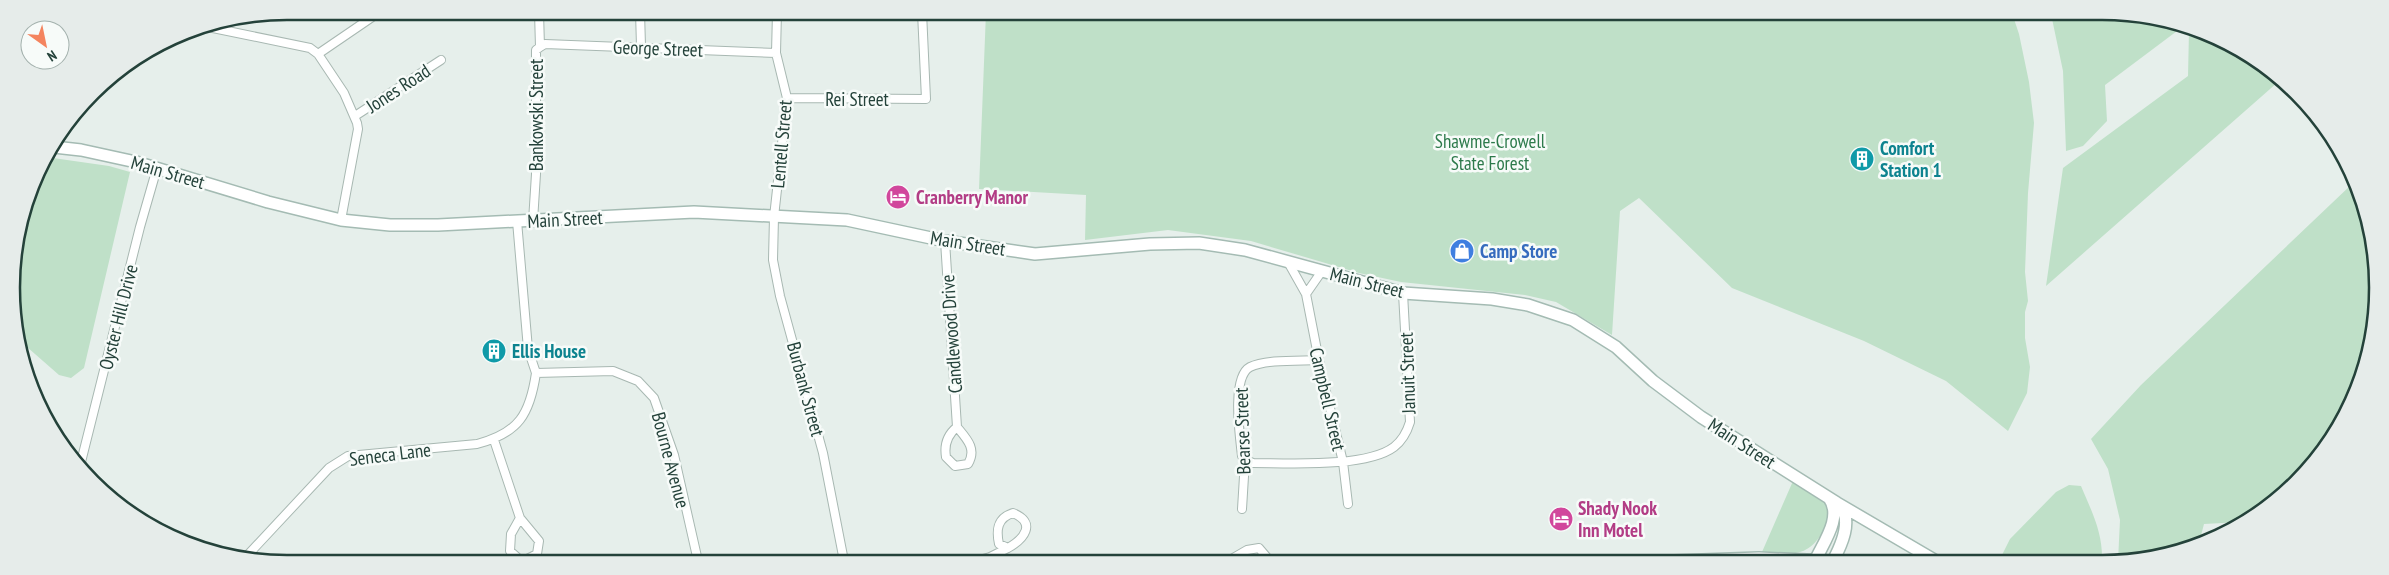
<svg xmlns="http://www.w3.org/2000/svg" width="2389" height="575" font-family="'PT Sans Narrow',sans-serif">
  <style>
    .green { fill: #bfe0c8 }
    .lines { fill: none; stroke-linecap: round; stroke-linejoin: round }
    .minor-casing { stroke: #a8b8b2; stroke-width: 10 }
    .secondary-casing { stroke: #a4bbb3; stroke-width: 14 }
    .minor { stroke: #fff; stroke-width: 8 }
    .secondary { stroke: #fff; stroke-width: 11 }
    .labels { text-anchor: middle; stroke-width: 5; stroke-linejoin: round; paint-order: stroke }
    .street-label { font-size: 19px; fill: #24423a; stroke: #f7fbf9 }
    .park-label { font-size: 19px; fill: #2d7a4b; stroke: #f7fbf9 }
    .culture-label { font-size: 19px; font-weight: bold; fill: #0d838f; stroke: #f7fbf9; text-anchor: start }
    .hotel-label { font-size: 19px; font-weight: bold; fill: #b23c85; stroke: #f7fbf9; text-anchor: start }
    .shop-label { font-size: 19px; font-weight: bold; fill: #366cbe; stroke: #f7fbf9; text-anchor: start }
    .rim { fill: none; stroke: #24423a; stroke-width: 2.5 }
  </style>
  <rect width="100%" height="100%" fill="#e6efeb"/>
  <!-- green -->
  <path class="green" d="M986 12 2012 13 2019 34 2029 82 2034 123 2028 193 2025 272 2028 301 2025 312V338L2030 367 2027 393 2008 431 1946 381 1864 341 1732 288 1639 198 1620 211 1612 335 1556 302 1525 295 1401 282 1359 273 1251 241 1168 230 1085 240 1086 195 979 189Z
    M2051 14H2138L2181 28 2105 85 2107 121 2083 146 2066 151 2063 71Z
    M2189 31 2240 48 2278 82 2046 286 2063 168 2188 76Z
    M46 157 109 166 130 172 84 368 71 378 59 375 19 340 12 269 40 165Z
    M2352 184 2368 216 2375 324 2349 410 2297 483 2242 522 2204 524 2199 543 2137 561H2118L2120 520 2108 469 2091 439 2141 385Z
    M1793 481 1826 503C1830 515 1829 521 1823 532 1806 559 1790 554 1762 552Z
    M2069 485 2081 486C2092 512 2103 533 2102 561H1999L2010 539 2056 492Z"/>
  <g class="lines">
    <defs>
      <path id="minor" d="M640 12 641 46
        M777 12 776 53 787 98 774 217 773 260 780 296 823 453 844 561
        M208 27 310 48 318 54 344 93 357 123 358 129 341 220
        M540 47 545 44 776 53
        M318 54 381 11
        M787 98 926 99 922 12
        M355 116 441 60
        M517 221 528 349 536 373 613 371 638 381 654 398 674 455 698 561
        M533 221 536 174V50L540 47 539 12
        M945 241 957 427C967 439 977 449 968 464L955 466 946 457C944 445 947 435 957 427
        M1288 262 1306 294 1321 371 1343 462 1348 504
        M1306 294 1322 271
        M494 440 520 518 539 541 537 554 527 559H519L510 551 511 534 520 518
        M1245 460 1253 463C1288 463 1366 468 1394 447 1403 440 1407 432 1410 422L1403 293
        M80 466 140 227 157 168
        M1242 509 1245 460 1242 456C1240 437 1231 377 1250 367 1266 359 1300 361 1319 360
        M1013 513C1037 523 1024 539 1008 548L999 544C996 530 997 518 1013 513Z
        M244 559 329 468 348 456 477 444C519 433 530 414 536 373
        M976 561 990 557 1008 548
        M1228 561 1247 550 1259 548 1270 561"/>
      <path id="secondary" d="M54 147 81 150 136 162 268 202 341 220 390 225H438L694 212 847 220 945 241 1035 254 1150 244 1199 243 1245 250 1403 293 1492 299 1528 305 1573 320 1616 347 1653 381 1701 417 1837 503 1936 561
        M1674 561 1759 558 1830 561
        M1815 561C1823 543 1843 517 1829 498
        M1833 561C1841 546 1853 521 1840 506"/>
    </defs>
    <!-- minor casing -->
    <use href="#minor" class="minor-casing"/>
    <!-- secondary casing -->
    <use href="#secondary" class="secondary-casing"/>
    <!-- minor -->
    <use href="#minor" class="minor"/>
    <!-- secondary -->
    <use href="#secondary" class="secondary"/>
  </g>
  <!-- icons -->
  <defs>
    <symbol id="building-disc" viewBox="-11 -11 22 22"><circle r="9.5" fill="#0f9aa8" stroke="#f7fbf9"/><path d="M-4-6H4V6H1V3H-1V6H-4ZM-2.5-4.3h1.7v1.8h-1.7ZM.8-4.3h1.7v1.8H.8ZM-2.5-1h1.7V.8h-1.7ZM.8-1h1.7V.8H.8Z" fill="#fff"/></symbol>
    <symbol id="hotel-disc" viewBox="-11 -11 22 22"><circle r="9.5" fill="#d1479c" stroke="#f7fbf9"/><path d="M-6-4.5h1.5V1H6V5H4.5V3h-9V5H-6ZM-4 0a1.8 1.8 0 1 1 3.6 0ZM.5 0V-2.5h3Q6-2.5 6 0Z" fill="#fff"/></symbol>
    <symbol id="shop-disc" viewBox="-11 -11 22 22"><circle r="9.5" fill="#3f7fe0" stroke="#f7fbf9"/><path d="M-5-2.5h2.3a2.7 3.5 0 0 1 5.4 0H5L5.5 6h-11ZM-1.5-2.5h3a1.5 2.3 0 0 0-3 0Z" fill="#fff"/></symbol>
  </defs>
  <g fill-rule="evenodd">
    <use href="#building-disc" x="1848" y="145" width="28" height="28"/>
    <use href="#hotel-disc" x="884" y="183" width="28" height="28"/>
    <use href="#shop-disc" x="1448" y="237" width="28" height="28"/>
    <use href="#building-disc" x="480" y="337" width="28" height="28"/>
    <use href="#hotel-disc" x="1547" y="505" width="28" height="28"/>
  </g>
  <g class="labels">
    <!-- street labels -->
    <g class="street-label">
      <text transform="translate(658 48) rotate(2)" y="7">George Street</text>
      <text transform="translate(398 88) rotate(-33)" y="7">Jones Road</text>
      <text x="857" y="106">Rei Street</text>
      <text transform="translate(536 115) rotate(-90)" y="7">Bankowski Street</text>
      <text transform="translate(781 144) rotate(-85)" y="7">Lentell Street</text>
      <text transform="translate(168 172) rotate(16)" y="7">Main Street</text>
      <text transform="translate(565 219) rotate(-3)" y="7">Main Street</text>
      <text transform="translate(968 243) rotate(9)" y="7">Main Street</text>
      <text transform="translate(1367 282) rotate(14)" y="7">Main Street</text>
      <text transform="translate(118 317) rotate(-76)" y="7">Oyster Hill Drive</text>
      <text transform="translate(951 334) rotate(-94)" y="7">Candlewood Drive</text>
      <text transform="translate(1407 373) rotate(-92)" y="7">Januit Street</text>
      <text transform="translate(806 389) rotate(75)" y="7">Burbank Street</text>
      <text transform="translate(1328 399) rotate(77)" y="7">Campbell Street</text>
      <text transform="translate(1242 431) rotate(-92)" y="7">Bearse Street</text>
      <text transform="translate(1742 443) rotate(33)" y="7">Main Street</text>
      <text transform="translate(390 454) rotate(-7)" y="7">Seneca Lane</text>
      <text transform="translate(671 460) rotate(75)" y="7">Bourne Avenue</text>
    </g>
    <!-- park labels -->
    <g class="park-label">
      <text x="1490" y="148">Shawme-Crowell<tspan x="1490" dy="22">State Forest</tspan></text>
    </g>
    <!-- culture labels -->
    <g class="culture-label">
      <text x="1880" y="155">Comfort<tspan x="1880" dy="22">Station 1</tspan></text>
      <text x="512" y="358">Ellis House</text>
    </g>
    <!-- hotel labels -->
    <g class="hotel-label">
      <text x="916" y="204">Cranberry Manor</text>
      <text x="1578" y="515">Shady Nook<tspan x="1578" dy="22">Inn Motel</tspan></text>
    </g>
    <!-- shop labels -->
    <g class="shop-label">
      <text x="1480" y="258">Camp Store</text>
    </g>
  </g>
  <!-- crop -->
  <path d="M0 0H2389V575H0ZM287 20H2102A267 267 0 0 1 2369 287V288A267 267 0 0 1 2102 555H287A267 267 0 0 1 20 288V287A267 267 0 0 1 287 20Z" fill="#e6ecea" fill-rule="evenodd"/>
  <path class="rim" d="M287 20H2102A267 267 0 0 1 2369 287V288A267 267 0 0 1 2102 555H287A267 267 0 0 1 20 288V287A267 267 0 0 1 287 20Z"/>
  <!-- north arrow -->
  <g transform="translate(45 45) rotate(147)"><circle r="24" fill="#f7fbf9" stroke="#a3b1ad"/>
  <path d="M0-4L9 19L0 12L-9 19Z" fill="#f4845f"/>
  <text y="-8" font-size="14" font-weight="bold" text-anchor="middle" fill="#24423a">N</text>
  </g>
</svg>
